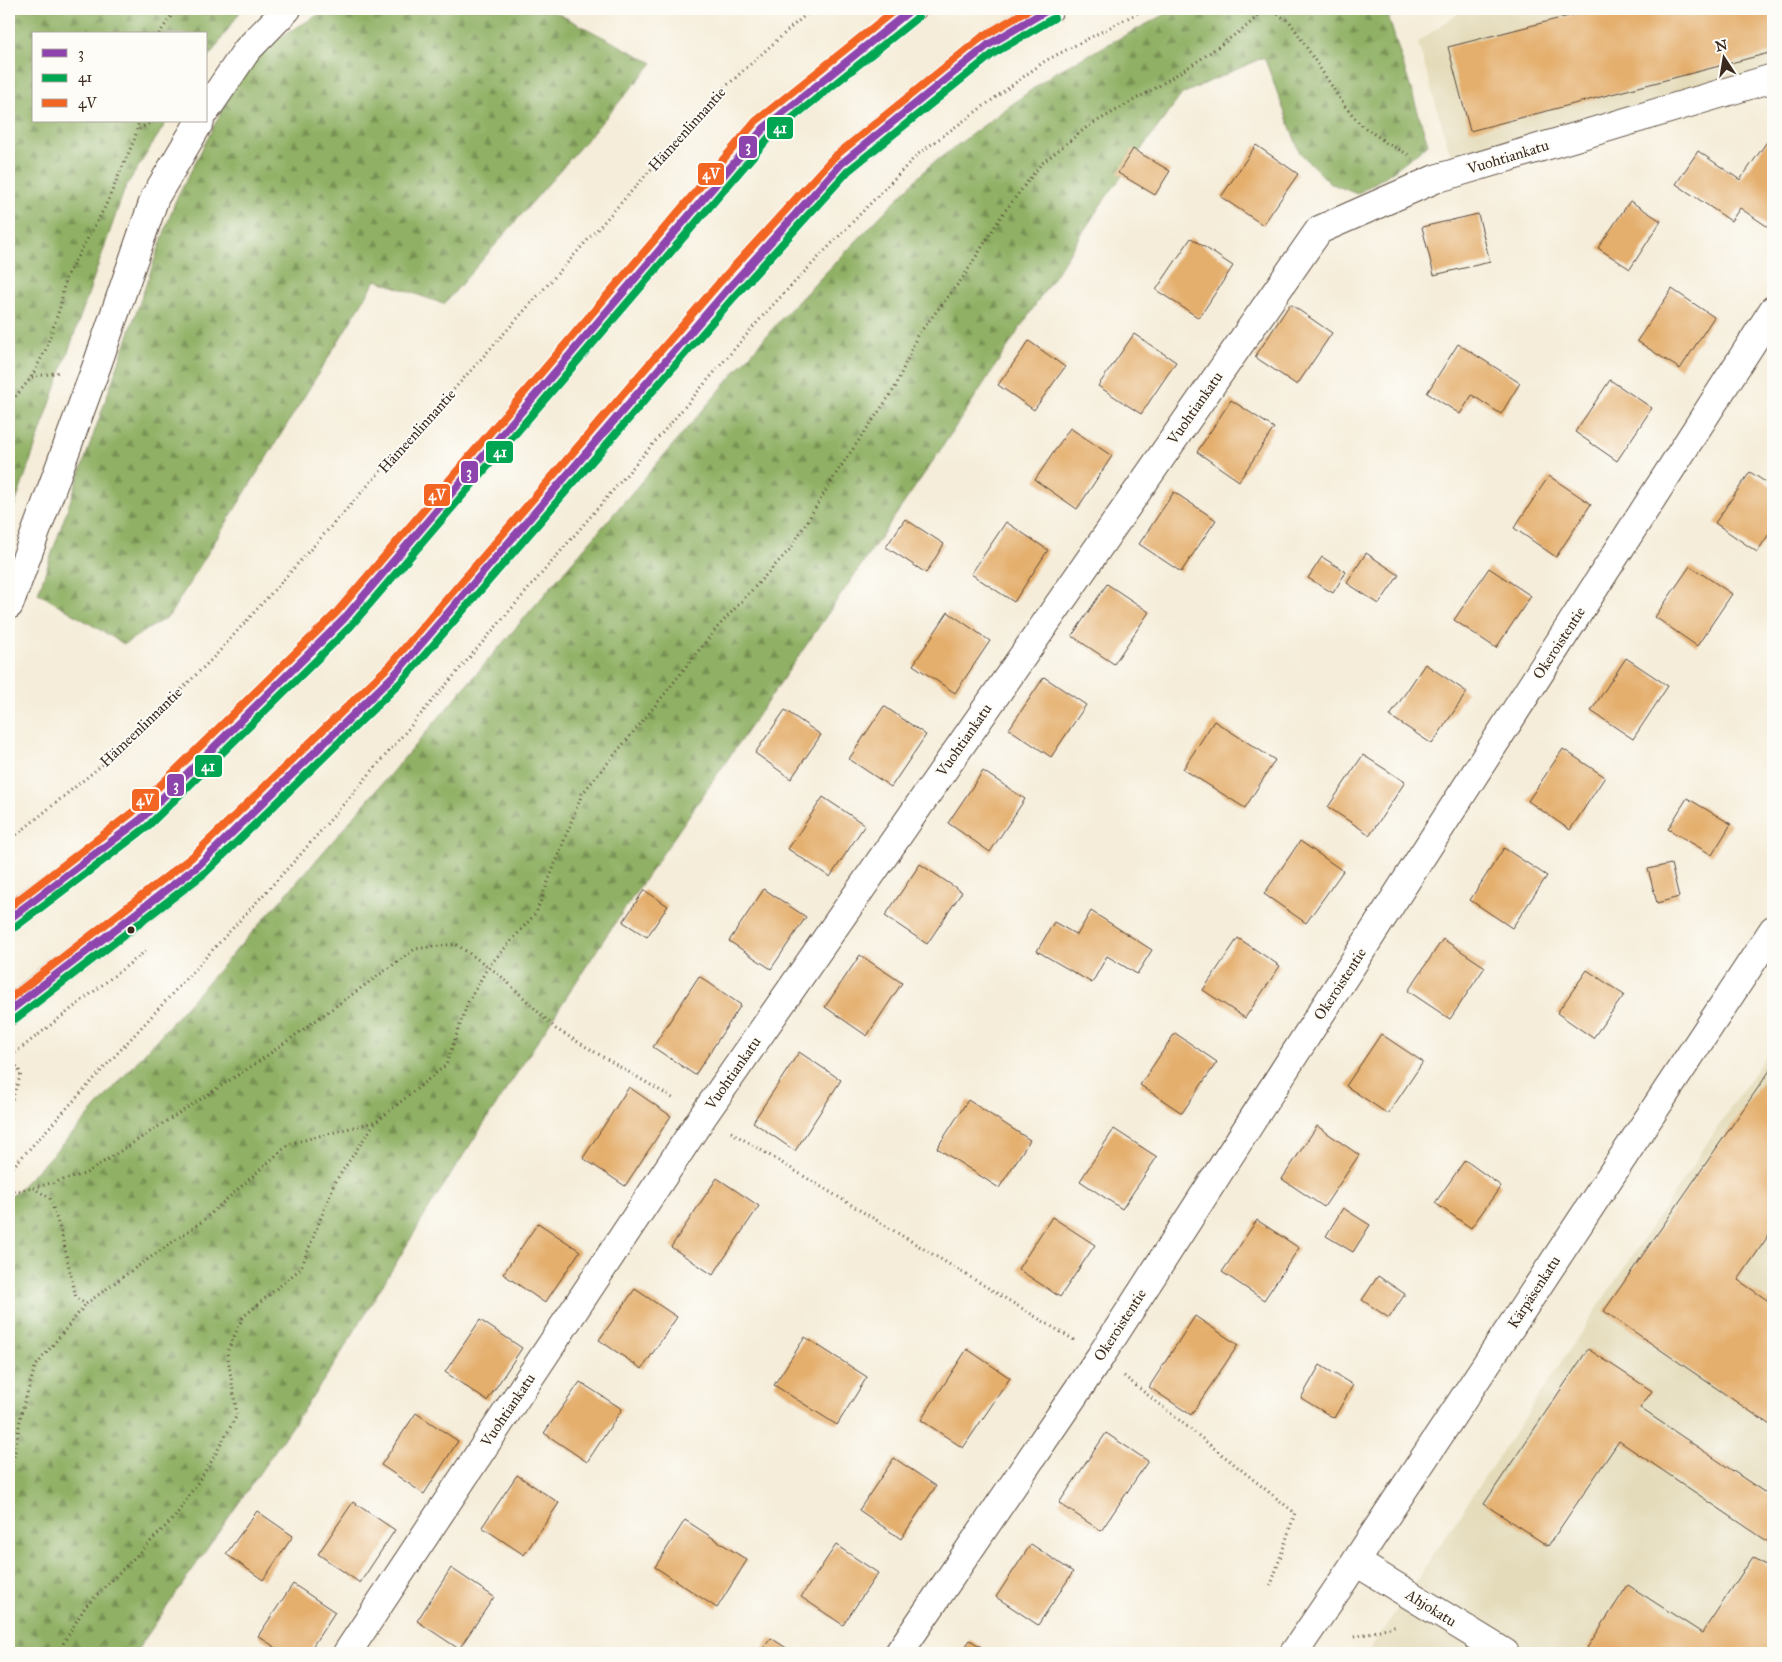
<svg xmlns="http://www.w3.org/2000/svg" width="1782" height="1662" font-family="'IM FELL Great Primer',serif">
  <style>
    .built { fill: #e4dbba }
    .forest { fill: url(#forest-firs); stroke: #666e42 }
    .building { fill: #e4ae6c }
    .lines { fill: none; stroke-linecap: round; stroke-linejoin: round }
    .minor-casing { stroke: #57473a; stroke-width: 30 }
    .tertiary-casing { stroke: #57473a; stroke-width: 30 }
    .primary-casing { stroke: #57473a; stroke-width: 30 }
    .path { stroke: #57473a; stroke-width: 3; stroke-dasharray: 1 4; stroke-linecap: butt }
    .minor { stroke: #fff; stroke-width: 28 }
    .tertiary { stroke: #fff; stroke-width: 28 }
    .primary { stroke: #fff; stroke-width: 28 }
    .bus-1-casing { stroke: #fdfcf7; stroke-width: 11 }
    .bus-2-casing { stroke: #fdfcf7; stroke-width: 11 }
    .bus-3-casing { stroke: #fdfcf7; stroke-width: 11 }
    .bus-1 { stroke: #8e44ad; stroke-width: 8 }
    .bus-2 { stroke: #00a651; stroke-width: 8 }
    .bus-3 { stroke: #f26522; stroke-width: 8 }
    .bus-dot { fill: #3b2a1e; stroke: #fdfcf7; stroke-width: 2 }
    .labels { text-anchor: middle; stroke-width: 4; stroke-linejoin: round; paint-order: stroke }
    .street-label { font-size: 15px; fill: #3b2a1e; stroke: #fdfcf7 }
    .line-badge { stroke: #fdfcf7; stroke-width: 2 }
    .badge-label { font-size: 14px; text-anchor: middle; font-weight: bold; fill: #fff }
  </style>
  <defs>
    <pattern id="forest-firs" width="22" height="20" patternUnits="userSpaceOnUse" patternTransform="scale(1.25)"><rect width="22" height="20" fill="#90b165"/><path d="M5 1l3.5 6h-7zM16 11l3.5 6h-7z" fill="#779053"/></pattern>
  </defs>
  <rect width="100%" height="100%" fill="#fdfcf7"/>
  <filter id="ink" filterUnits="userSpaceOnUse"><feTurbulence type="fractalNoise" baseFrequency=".02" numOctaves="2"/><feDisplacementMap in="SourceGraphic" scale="10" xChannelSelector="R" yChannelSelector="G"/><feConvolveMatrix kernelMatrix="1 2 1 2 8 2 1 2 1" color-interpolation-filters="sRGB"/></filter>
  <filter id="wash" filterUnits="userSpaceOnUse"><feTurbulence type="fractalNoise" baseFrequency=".0096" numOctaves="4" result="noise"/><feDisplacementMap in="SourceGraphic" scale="20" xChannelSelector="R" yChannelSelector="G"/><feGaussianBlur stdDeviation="1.12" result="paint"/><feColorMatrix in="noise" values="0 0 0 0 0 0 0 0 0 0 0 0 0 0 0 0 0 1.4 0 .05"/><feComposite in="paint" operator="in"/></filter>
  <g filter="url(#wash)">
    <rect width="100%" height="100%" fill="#f5edd9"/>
    <!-- built -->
    <path class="built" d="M1464 9H1773V68L1452 161 1418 42Z
      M1773 1044V1653H1368Z"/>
    <!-- forest -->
    <path class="forest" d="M9 9H242L206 61V34H34V121H167L125 188 9 522Z
      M328 9H551V10L653 63 444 304 376 280 169 616 124 644 38 593 175 202 236 83 274 41Z
      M1175 9H1386L1428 144 1389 174 1357 194 1330 183 1300 153 1264 57 1182 94 1102 203 935 458 608 933 433 1202 334 1365 135 1653H9V1199L77 1129 313 864 781 319 928 167 1054 73Z"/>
    <g id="blocks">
      <!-- building -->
      <path class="building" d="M1596 9H1773V52L1470 131 1448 47Z
        M1771 136 1773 137V225L1771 229 1740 208 1731 221 1676 184 1698 151 1740 180Z
        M1256 145 1298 174 1263 225 1221 197Z
        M1133 149 1170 171 1155 195 1118 173Z
        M1630 201 1661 221 1630 269 1598 248Z
        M1478 214 1490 262 1434 275 1422 227Z
        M1191 238 1233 266 1199 318 1156 290Z
        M1672 289 1714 317 1680 369 1637 341Z
        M1290 304 1332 333 1297 385 1255 357Z
        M1134 334 1176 362 1141 414 1098 386Z
        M1029 341 1065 367 1034 410 998 385Z
        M1458 344 1520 383 1501 414 1472 395 1460 414 1427 393Z
        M1610 380 1652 408 1617 461 1575 432Z
        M1231 400 1274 428 1239 481 1197 452Z
        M1070 428 1112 456 1077 509 1035 480Z
        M1750 472 1773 487V528L1757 552 1715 523Z
        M1549 476 1591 504 1556 557 1514 528Z
        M1174 492 1216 520 1181 572 1139 544Z
        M905 519 944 544 926 573 886 547Z
        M1006 522 1048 550 1014 602 971 574Z
        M1366 553 1399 575 1379 604 1347 583Z
        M1322 557 1346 572 1333 593 1308 578Z
        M1690 566 1732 594 1697 646 1655 617Z
        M1489 568 1531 596 1496 648 1454 620Z
        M1107 584 1149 612 1114 664 1072 636Z
        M948 612 990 641 955 693 913 665Z
        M1626 658 1668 686 1633 739 1591 711Z
        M1425 664 1467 692 1432 744 1390 716Z
        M1044 677 1086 705 1051 757 1009 729Z
        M884 706 926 735 891 787 849 759Z
        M785 710 821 735 791 779 755 753Z
        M1214 721 1275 760 1245 808 1183 769Z
        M1563 749 1605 777 1570 830 1528 801Z
        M1363 755 1405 782 1370 835 1328 807Z
        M983 771 1025 799 990 852 948 823Z
        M823 797 865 825 830 877 788 849Z
        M1687 798 1731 824 1712 855 1668 829Z
        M1300 841 1343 871 1306 923 1264 894Z
        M1504 848 1547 876 1512 928 1470 900Z
        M920 864 962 892 927 944 885 916Z
        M1671 864 1679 897 1657 903 1648 869Z
        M764 889 806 917 771 969 729 941Z
        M644 890 668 906 647 937 623 922Z
        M1091 911 1152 950 1137 974 1107 956 1092 983 1037 951 1054 922 1077 935Z
        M1238 938 1280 966 1245 1018 1203 990Z
        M1443 939 1485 967 1450 1019 1408 991Z
        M860 955 902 983 867 1036 825 1007Z
        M1587 970 1624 995 1593 1038 1557 1013Z
        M699 976 741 1005 695 1075 653 1047Z
        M1175 1033 1217 1062 1182 1113 1140 1085Z
        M1381 1034 1423 1062 1388 1114 1346 1086Z
        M799 1052 841 1080 795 1151 753 1122Z
        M1773 1066V1229L1738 1280 1773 1304V1427L1604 1311Z
        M629 1087 671 1116 625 1186 583 1158Z
        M968 1100 1030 1140 999 1188 937 1148Z
        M1317 1126 1359 1155 1324 1207 1282 1179Z
        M1114 1129 1157 1157 1122 1209 1080 1181Z
        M1465 1160 1501 1186 1471 1228 1435 1203Z
        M717 1178 759 1206 713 1275 671 1247Z
        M1343 1208 1370 1225 1353 1252 1326 1236Z
        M1052 1217 1095 1245 1060 1297 1018 1269Z
        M1257 1220 1299 1248 1264 1300 1222 1272Z
        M538 1223 580 1251 545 1303 503 1274Z
        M1378 1276 1405 1294 1389 1318 1362 1300Z
        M635 1289 677 1317 642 1369 599 1340Z
        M1195 1316 1238 1345 1191 1415 1149 1387Z
        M480 1320 522 1348 487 1401 445 1372Z
        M805 1337 867 1377 837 1425 774 1385Z
        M967 1349 1010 1378 963 1448 921 1420Z
        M1588 1349 1652 1391 1640 1408 1773 1498V1545L1619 1441 1548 1546 1484 1504Z
        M1320 1365 1353 1385 1334 1418 1301 1398Z
        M580 1382 622 1409 587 1462 544 1433Z
        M416 1413 458 1441 424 1494 381 1465Z
        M1106 1433 1148 1461 1101 1531 1059 1503Z
        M894 1458 936 1486 901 1539 859 1510Z
        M517 1475 559 1503 524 1555 482 1527Z
        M353 1502 395 1530 360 1583 318 1554Z
        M257 1511 293 1536 263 1580 226 1554Z
        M685 1520 747 1560 717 1608 655 1567Z
        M1031 1544 1073 1572 1038 1625 996 1597Z
        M836 1545 878 1573 843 1625 801 1597Z
        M1753 1557 1773 1570V1653H1595L1587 1648 1628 1585 1702 1633Z
        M451 1568 494 1597 459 1649 417 1621Z
        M293 1584 335 1612 308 1653H284L258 1636Z
        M771 1638 794 1653H760Z
        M970 1640 991 1653H961Z"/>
    </g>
  </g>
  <g filter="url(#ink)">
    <use href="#blocks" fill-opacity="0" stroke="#57473a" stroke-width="1"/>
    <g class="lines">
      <defs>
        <path id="minor" d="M206 110 247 50 287 9
          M9 605 97 365 155 197 200 121
          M1356 1562 1505 1653
          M347 1653 703 1116 1319 230 1435 179 1773 78
          M899 1653 1100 1357 1773 310"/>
        <path id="tertiary" d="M1294 1653 1341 1584 1773 930"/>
        <path id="primary" d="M9 919 140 820 343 620 764 128 912 9
          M9 1011 199 865 396 673 727 290 841 164 988 45 1049 9"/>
      </defs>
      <!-- minor casing -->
      <use href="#minor" class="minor-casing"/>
      <!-- tertiary casing -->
      <use href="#tertiary" class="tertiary-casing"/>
      <!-- primary casing -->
      <use href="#primary" class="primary-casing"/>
      <!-- path -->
      <path class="path" d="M1269 9 1290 22 1344 105 1361 125 1387 143 1409 155
        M159 34 176 9
        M139 129 154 121
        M32 377 60 372
        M9 404 31 378 46 349 61 304 65 279 105 207 135 138 139 121
        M9 841 118 752 215 656 723 89 796 23 813 9
        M9 1053 21 1074 9 1108
        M11 1056 147 950
        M731 1132 1074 1340
        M9 1171 300 855 767 311 917 155 1045 61 1145 9
        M33 1188 50 1198 62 1236 76 1298 86 1304 121 1278 200 1223 289 1144 377 1121 446 1065 468 1002 488 967 536 913 582 794 659 701 715 630 791 548 837 472 895 388 917 336 962 279 1002 215 1041 164 1087 127 1157 87 1201 59 1247 26 1265 9
        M9 1192 33 1188 85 1174 261 1060 415 949 456 944 500 975 556 1029 676 1100
        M1124 1376 1295 1513 1270 1588
        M9 1481 11 1476 21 1414 35 1367 86 1304
        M1355 1637 1397 1625
        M52 1653 61 1647 85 1607 175 1517 211 1462 237 1415 227 1352 243 1317 301 1268 335 1182 376 1121"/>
      <!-- minor -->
      <use href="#minor" class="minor"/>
      <!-- tertiary -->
      <use href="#tertiary" class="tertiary"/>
      <!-- primary -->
      <use href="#primary" class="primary"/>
      <defs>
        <path id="bus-1" d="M9 919 140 820 343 620 764 128 912 9
          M9 1011 199 865 396 673 727 290 841 164 988 45 1049 9"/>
        <path id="bus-2" d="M15 927 147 827 350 627 771 135 918 17
          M15 1019 206 872 403 680 734 297 848 171 994 53 1054 18"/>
        <path id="bus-3" d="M9 907 133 812 336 613 756 121 896 9
          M9 999 192 857 389 666 719 283 834 157 982 37 1030 9"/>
      </defs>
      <!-- bus-1 casing -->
      <use href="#bus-1" class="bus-1-casing"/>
      <!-- bus-2 casing -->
      <use href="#bus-2" class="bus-2-casing"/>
      <!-- bus-3 casing -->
      <use href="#bus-3" class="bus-3-casing"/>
      <!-- bus-1 -->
      <use href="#bus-1" class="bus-1"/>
      <!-- bus-2 -->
      <use href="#bus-2" class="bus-2"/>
      <!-- bus-3 -->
      <use href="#bus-3" class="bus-3"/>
    </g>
  </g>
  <!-- markers -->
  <circle class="bus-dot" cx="131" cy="930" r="4.5"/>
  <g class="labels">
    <!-- street labels -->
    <g class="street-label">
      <text transform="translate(687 129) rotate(-48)" y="5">Hämeenlinnantie</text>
      <text transform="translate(1508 157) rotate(-17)" y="5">Vuohtiankatu</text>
      <text transform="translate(1195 408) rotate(-55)" y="5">Vuohtiankatu</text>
      <text transform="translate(417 431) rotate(-48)" y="5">Hämeenlinnantie</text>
      <text transform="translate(1559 643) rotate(-57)" y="5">Okeroistentie</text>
      <text transform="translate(141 727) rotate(-44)" y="5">Hämeenlinnantie</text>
      <text transform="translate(964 740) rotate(-55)" y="5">Vuohtiankatu</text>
      <text transform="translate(1340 984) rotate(-57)" y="5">Okeroistentie</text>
      <text transform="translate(733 1073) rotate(-55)" y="5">Vuohtiankatu</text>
      <text transform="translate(1534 1292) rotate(-57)" y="5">Kärpäsenkatu</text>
      <text transform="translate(1120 1325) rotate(-57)" y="5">Okeroistentie</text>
      <text transform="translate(508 1410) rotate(-56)" y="5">Vuohtiankatu</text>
      <text transform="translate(1431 1608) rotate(32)" y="5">Ahjokatu</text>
    </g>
  </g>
  <g class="line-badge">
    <rect x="766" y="116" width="28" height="24" rx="5" fill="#00a651"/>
    <rect x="738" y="135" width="20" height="24" rx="5" fill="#8e44ad"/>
    <rect x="697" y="162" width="28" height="24" rx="5" fill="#f26522"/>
    <rect x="485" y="440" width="29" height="24" rx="5" fill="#00a651"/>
    <rect x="460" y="460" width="19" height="24" rx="5" fill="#8e44ad"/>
    <rect x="423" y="483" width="28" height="24" rx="5" fill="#f26522"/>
    <rect x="194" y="754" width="29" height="24" rx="5" fill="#00a651"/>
    <rect x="166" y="773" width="19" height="24" rx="5" fill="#8e44ad"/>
    <rect x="131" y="788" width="29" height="24" rx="5" fill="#f26522"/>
  </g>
  <g class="badge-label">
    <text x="780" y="133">41</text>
    <text x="748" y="151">3</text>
    <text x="711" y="179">4V</text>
    <text x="500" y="457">41</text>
    <text x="469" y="477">3</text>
    <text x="437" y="500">4V</text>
    <text x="208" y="771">41</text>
    <text x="176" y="790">3</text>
    <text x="145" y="805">4V</text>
  </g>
  <!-- margin -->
  <rect width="1782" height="1662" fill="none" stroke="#fdfcf7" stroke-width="30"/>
  <!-- legend -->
  <rect x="32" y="32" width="175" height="90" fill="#fdfcf7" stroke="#afa8a0"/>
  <rect x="42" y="49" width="25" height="8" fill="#8e44ad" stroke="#afa8a0"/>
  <text x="78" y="58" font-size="15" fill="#3b2a1e">3</text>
  <rect x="42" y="74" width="25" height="8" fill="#00a651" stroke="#afa8a0"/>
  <text x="78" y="82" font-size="15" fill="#3b2a1e">41</text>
  <rect x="42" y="99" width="25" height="8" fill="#f26522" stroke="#afa8a0"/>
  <text x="78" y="108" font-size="15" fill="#3b2a1e">4V</text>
  <!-- north arrow -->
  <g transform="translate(1724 58) rotate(348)" stroke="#fdfcf7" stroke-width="4" paint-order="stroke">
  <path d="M0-4L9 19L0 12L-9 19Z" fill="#3b2a1e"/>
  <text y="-8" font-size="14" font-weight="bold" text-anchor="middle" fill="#3b2a1e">N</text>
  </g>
</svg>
